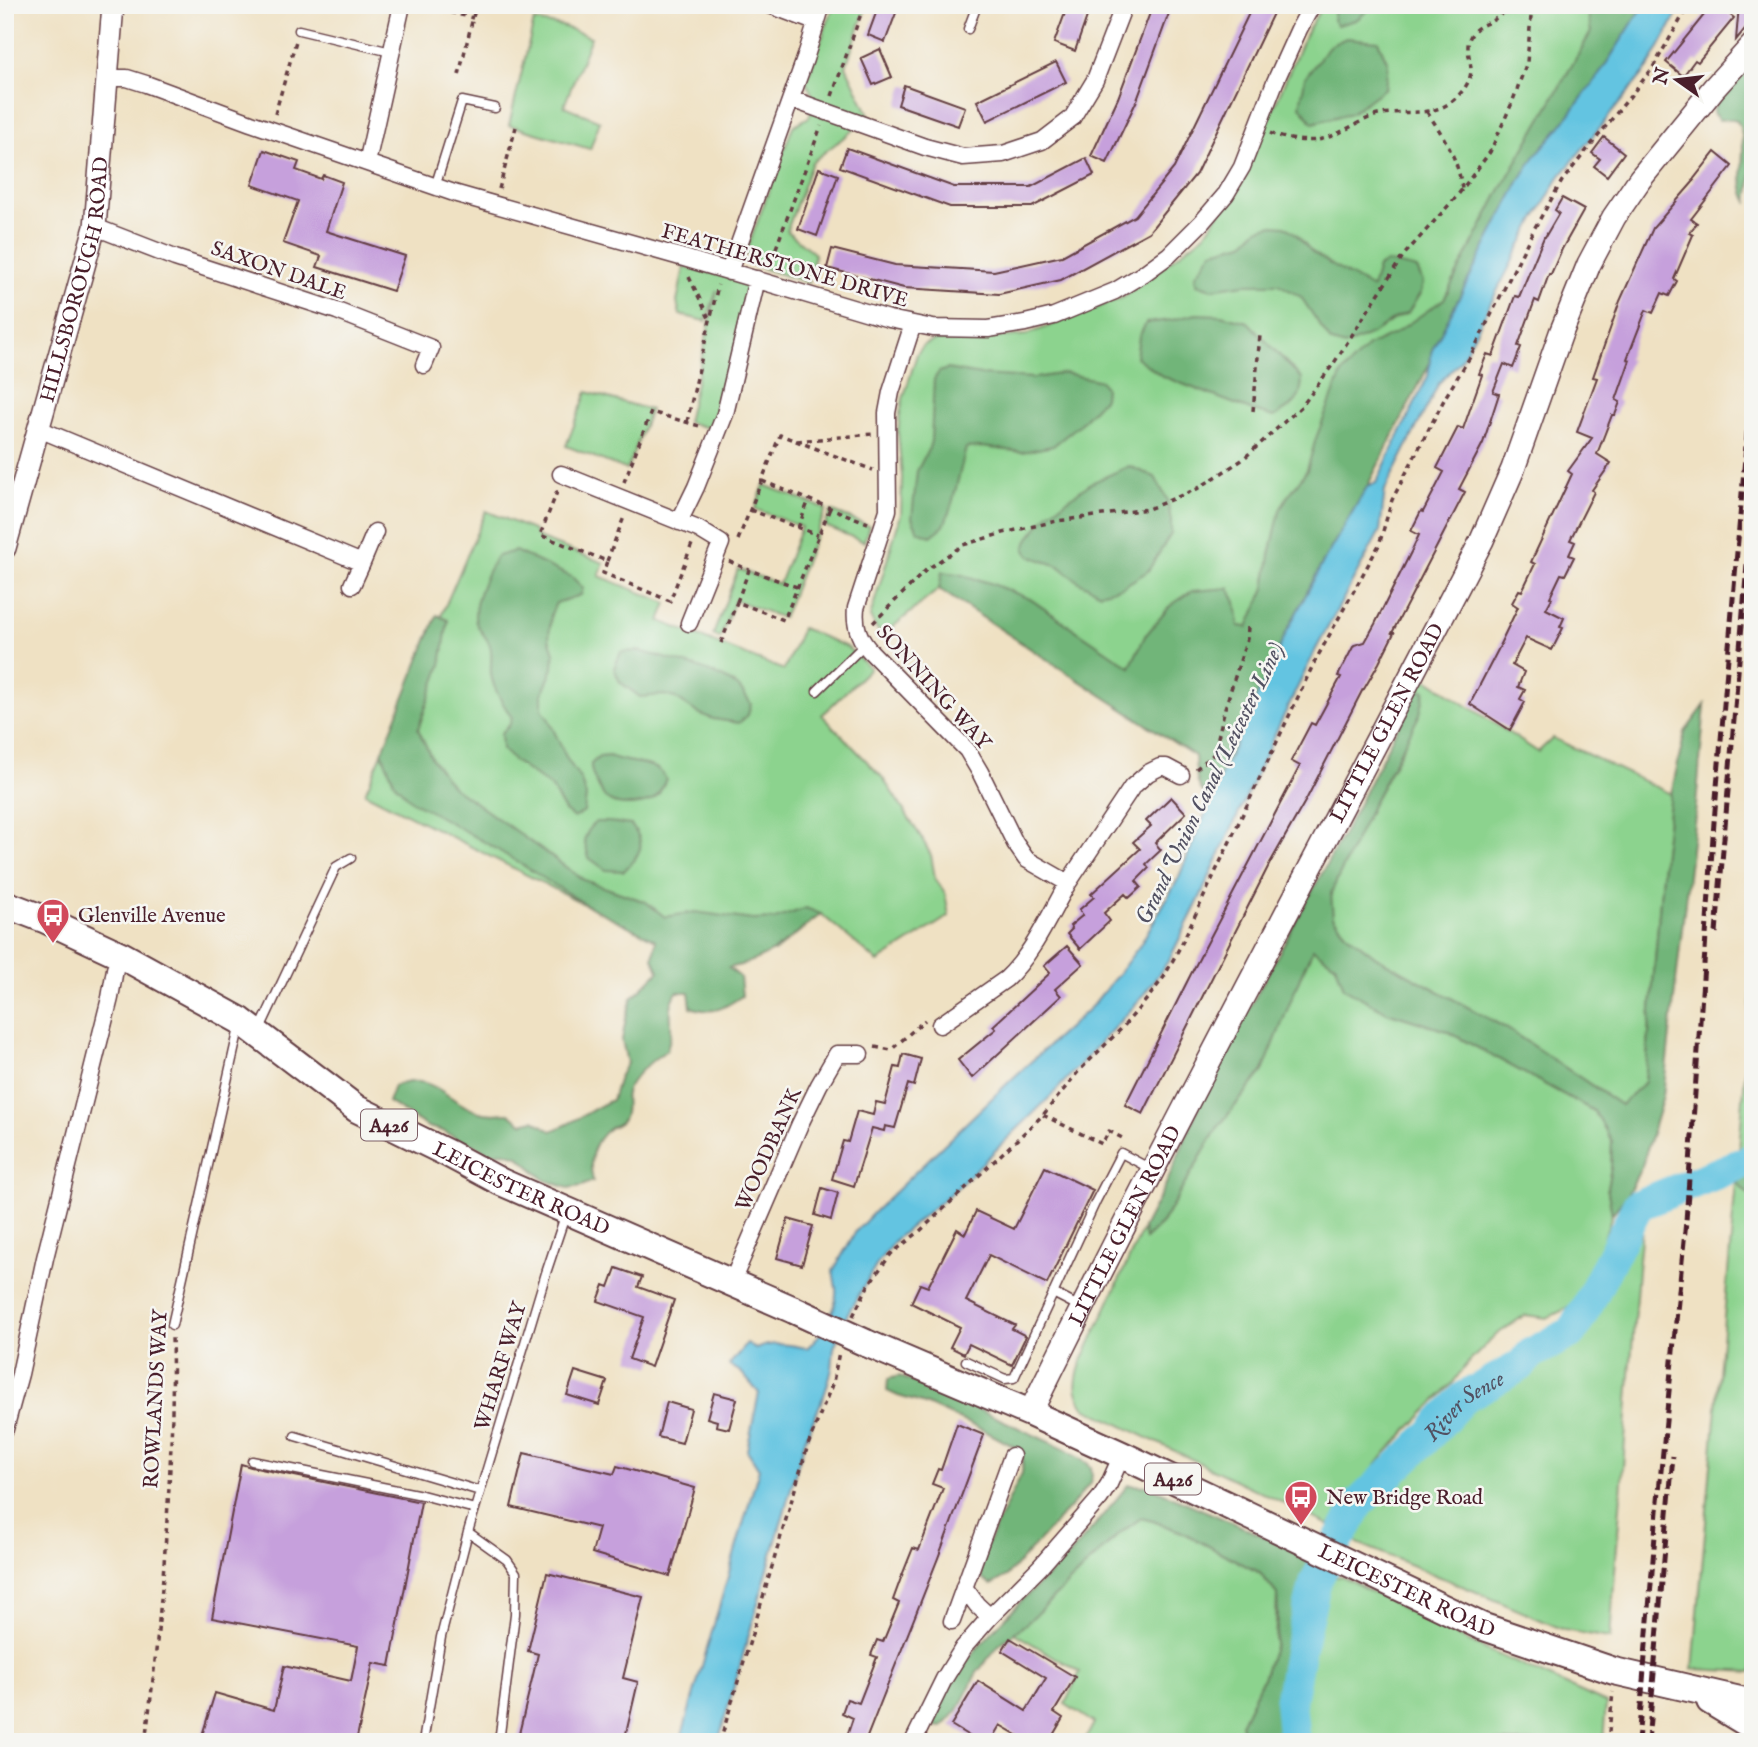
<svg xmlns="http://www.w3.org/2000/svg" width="1758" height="1747" font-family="'IM FELL English',serif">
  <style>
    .green { fill: #8cd38e; stroke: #6b795c; stroke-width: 2 }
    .forest { fill: #71b579; stroke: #5e6a52; stroke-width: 2 }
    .water { fill: #63c4e1; stroke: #567286; stroke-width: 2 }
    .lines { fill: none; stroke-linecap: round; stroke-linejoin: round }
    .river { stroke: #63c4e1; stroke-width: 32 }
    .building { fill: #c6a0dc }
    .service-casing { stroke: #633c42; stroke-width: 11 }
    .minor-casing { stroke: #633c42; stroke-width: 19 }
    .tertiary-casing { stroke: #633c42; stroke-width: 24 }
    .secondary-casing { stroke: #633c42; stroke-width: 26 }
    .primary-casing { stroke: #633c42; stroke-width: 30 }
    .path { stroke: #633c42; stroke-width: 3.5; stroke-dasharray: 5 5; stroke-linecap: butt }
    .service { stroke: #fff; stroke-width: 8 }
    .minor { stroke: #fff; stroke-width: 16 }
    .tertiary { stroke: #fff; stroke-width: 21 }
    .secondary { stroke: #fff; stroke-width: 23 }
    .primary { stroke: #fff; stroke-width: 26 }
    .rail { stroke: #4a1f2b; stroke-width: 5; stroke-dasharray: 10 5; stroke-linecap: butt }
    .primary-bridge-casing { stroke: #633c42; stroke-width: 30; stroke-linecap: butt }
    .primary-bridge { stroke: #fff; stroke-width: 26 }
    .labels { text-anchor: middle; stroke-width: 5; stroke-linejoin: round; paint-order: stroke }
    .shield { fill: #f6f6f2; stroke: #7e6067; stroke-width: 2 }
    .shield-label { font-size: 19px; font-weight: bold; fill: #4a1f2b }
    .street-label { font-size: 21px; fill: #4a1f2b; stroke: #f6f6f2 }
    .poi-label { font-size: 21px; fill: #4a1f2b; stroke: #f6f6f2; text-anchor: start }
    .water-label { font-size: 23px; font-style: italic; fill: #525162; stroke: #f6f6f2 }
  </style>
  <rect width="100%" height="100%" fill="#f6f6f2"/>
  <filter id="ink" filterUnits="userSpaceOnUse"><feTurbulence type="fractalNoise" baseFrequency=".0143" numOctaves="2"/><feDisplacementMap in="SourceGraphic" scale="14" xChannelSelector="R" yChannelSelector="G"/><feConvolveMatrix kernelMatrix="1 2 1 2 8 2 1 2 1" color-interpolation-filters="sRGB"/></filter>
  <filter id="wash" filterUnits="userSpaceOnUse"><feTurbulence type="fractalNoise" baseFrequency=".00686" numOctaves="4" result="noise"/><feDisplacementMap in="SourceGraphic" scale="28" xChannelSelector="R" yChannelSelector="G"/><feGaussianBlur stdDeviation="1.57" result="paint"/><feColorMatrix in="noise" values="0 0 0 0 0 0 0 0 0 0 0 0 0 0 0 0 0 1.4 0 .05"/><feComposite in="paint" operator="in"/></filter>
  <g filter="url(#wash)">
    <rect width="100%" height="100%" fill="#efe1c3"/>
    <!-- green -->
    <path class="green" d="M834 5H867L846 66 870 117 812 162 787 231 815 254 808 283 752 265 746 252 793 126 809 117 815 100 806 82Z
      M1323 5H1644L1521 178 1287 631 1255 701 1195 756 939 589 883 635 876 628 870 617 901 514 902 477 898 433 900 414 903 399 917 354 924 345 935 340 952 341 1026 335 1124 297 1205 234 1244 176 1305 35Z
      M534 21 562 26 591 37 564 106 600 121 590 149 509 125Z
      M684 267 720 275 757 279 718 431 687 422 717 290 706 321 680 315 677 302Z
      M587 392 650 410 627 470 566 446Z
      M764 485 826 509 783 618 735 600 720 638 713 635 738 569 779 584 801 527 755 509Z
      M486 511 533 530 538 538 604 563 599 576 667 603 660 621 784 670 802 628 847 647 870 668 822 715 882 777 921 837 931 855 935 878 945 893 949 916 878 962 821 914 774 952 680 938 590 907 365 793Z
      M831 511 869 526 864 542 825 526Z
      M1425 678 1538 752 1553 738 1671 794 1664 851 1645 1082 1621 1105 1506 1028 1376 957 1348 935 1333 917 1330 893 1375 799 1401 752 1425 691 1417 689Z
      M1313 948 1336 965 1387 1012 1447 1031 1594 1111 1612 1141 1611 1168 1607 1187 1612 1214 1594 1271 1581 1294 1568 1308 1547 1318 1525 1315 1496 1335 1465 1366 1452 1384 1385 1454 1329 1525 1085 1408C1073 1391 1075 1382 1081 1363L1143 1228 1145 1239 1162 1223 1218 1127 1263 1071 1300 977Z
      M1753 974V1145L1747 1153 1738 1162Z
      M1753 1161V1672L1693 1669 1736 1182Z
      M1642 1228 1638 1270 1610 1638 1564 1630 1479 1593 1355 1542 1351 1535 1359 1516 1384 1496 1488 1380 1513 1363 1540 1355 1561 1345 1582 1330 1623 1244Z
      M1141 1518 1153 1521 1182 1532 1260 1573 1277 1594 1275 1644 1263 1678 1241 1724 1245 1738 1255 1742H1084L1094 1723 1065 1704 1080 1672 1014 1633 1028 1622 1119 1534Z
      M1342 1576 1454 1635 1606 1703 1603 1742H1300L1294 1699 1321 1579Z"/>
    <!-- forest -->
    <path class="forest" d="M1336 5H1375L1356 20 1337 25 1333 20Z
      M1586 5H1644L1599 75 1560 127 1535 156 1521 178 1432 350V359L1367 487 1323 562 1287 631 1225 766 1212 799C1195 791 1196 773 1195 756L939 589 942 572 959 574 990 583 1030 599 1130 667 1145 636 1170 606 1192 591 1229 588 1236 602 1239 626 1248 627 1265 588 1270 555 1280 510 1286 499 1307 470 1316 438 1342 373 1368 346 1394 334 1444 299 1502 187 1591 32Z
      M1346 38 1378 41 1388 63 1385 88 1351 113 1313 123 1300 106 1305 78 1329 46Z
      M1753 57V166L1748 202C1734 178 1751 145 1737 121L1729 119 1719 120 1713 113 1716 102Z
      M1273 225 1285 226 1296 234 1311 251 1333 266 1372 288 1378 267 1387 262 1417 269 1423 282 1421 292 1408 313 1394 319 1374 333 1345 346 1331 342 1301 297 1278 284H1245L1211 289 1197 284 1195 276 1213 251 1244 243 1258 229Z
      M1196 314 1221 315 1248 322 1302 379C1301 403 1293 405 1274 417L1253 411 1162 376 1136 357 1139 337 1146 323 1172 320Z
      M947 369 981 375 1034 378 1065 373 1101 381 1105 388 1104 398 1079 425 1053 446 1022 452 982 447 966 448 952 504 944 526 931 536 918 531 912 518 917 471 929 448 931 441 934 379 939 372Z
      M1129 466 1155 477 1167 499 1171 521V534L1148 571 1122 587 1100 593 1079 582 1059 566 1029 556 1025 548 1029 538 1049 513 1091 483Z
      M515 551 572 577 583 588 581 595 556 603 551 614 549 638 554 653 553 668 542 695V709L548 718 567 759 581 780 586 796 584 812 574 818 565 811 551 787 514 761 502 749 501 733 509 726 512 718C504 705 493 689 491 674 490 665 493 654 490 646 488 638 479 631 476 623 471 605 487 571 497 556Z
      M437 615 448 620 441 665 418 729 432 759 452 786 584 880 646 902 665 917 695 912 753 920 775 919 806 908 821 914C789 939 771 959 729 968L740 977 742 996C723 1009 713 1015 691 1007L689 992H677C667 1009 672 1014 671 1032 671 1038 668 1044 667 1050 653 1059 631 1077 626 1093 624 1102 628 1110 623 1119 620 1124 615 1125 610 1128 592 1141 588 1161 593 1181L582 1186 568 1188 545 1180 518 1156 505 1152 489 1153 475 1145 460 1140 443 1131 428 1127 388 1102 394 1086C434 1071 443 1099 476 1111 487 1115 497 1114 509 1113L522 1123 534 1120 551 1131C573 1124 591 1109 612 1100L619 1077 627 1063 622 1040 626 1018 632 998 659 971 653 958 656 940 590 907 493 847 412 801 395 784 382 753Z
      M640 651C669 660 713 668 737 686 742 690 747 698 751 704L748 715 739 723 713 719 698 713 675 698 664 695 640 697 620 682 614 668 621 652Z
      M1417 689 1425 691 1420 714 1375 799 1331 893 1333 917 1348 935 1376 957 1506 1028 1621 1105 1645 1082 1664 851 1671 794 1685 732 1705 705 1696 806 1663 1096 1642 1166 1626 1197 1612 1214 1607 1187 1611 1168 1612 1141 1594 1111 1447 1031 1387 1012 1344 988 1336 965 1313 949 1300 977 1263 1071 1218 1127 1162 1223 1145 1239 1143 1228 1166 1184 1204 1095 1246 1014 1349 823Z
      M609 756C623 763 646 761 659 770 660 771 665 777 666 779 663 785 660 794 655 798 644 806 623 807 611 802 602 798 590 773 591 764L599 757Z
      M596 822H608L631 825C648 845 640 854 624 871L606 870 589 858 584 840 590 827Z
      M1753 1175V1199L1736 1182Z
      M899 1376 976 1408 1064 1449 1087 1463 1091 1467 1092 1475 1090 1483 1078 1498 1007 1576 991 1585 982 1579V1563L987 1545 1022 1473 1023 1459 1017 1448 985 1431 925 1404 898 1396 887 1391 888 1379Z
      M1128 1485 1148 1486 1293 1549 1310 1564 1301 1599 1285 1676 1282 1742H1255L1245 1738 1241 1724 1263 1678 1275 1644 1278 1620 1277 1594 1260 1573 1182 1532 1153 1521 1141 1518 1119 1534 1028 1622 999 1645 976 1674 958 1710 943 1727 933 1726 931 1718 946 1691 971 1655 1023 1599 1070 1555Z"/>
    <!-- water -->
    <path class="water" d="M1644 5H1682L1648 68 1558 179 1525 237 1468 347 1461 360 1439 383 1385 490 1380 531 1315 651 1275 734 1197 904 1169 960 1138 1002 1052 1095 957 1188 896 1239 879 1261 848 1313 834 1348 832 1369 825 1393 805 1440 718 1742H680L759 1469 747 1450 759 1393 741 1372 729 1365 747 1343 756 1349C772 1341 790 1345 807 1348 823 1334 838 1309 836 1288 835 1282 834 1276 833 1271L856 1231 876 1210 1013 1078 1092 1006 1119 973 1140 945 1178 879 1225 766 1287 631 1323 562 1367 487 1376 483 1428 376 1432 350 1521 178 1535 156 1560 127 1599 75Z"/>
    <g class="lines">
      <!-- river -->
      <path class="river" id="s1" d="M1294 1742 1290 1702 1299 1652 1316 1580 1360 1502 1424 1441 1464 1397 1520 1366 1532 1353 1572 1332 1587 1306 1638 1205 1753 1159"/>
    </g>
    <g id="blocks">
      <!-- building -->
      <path class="building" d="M879 5H899L885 42 868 35Z
        M1068 5H1091L1075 51 1054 43Z
        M1153 5H1172L1137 100 1107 163 1091 156 1118 98Z
        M1253 5H1277L1196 174 1149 232 1061 280 999 294 904 288 827 268 832 249 895 265 994 271 1062 256 1135 216 1174 168Z
        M1712 5H1718L1734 18 1698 62 1695 60 1683 76 1666 62Z
        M1739 5H1753V19L1736 40Z
        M880 49 892 77 873 85 861 58Z
        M1056 62 1066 82 987 121 977 101Z
        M904 85 965 107 958 126 898 105Z
        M1604 137 1624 153 1607 176 1594 166 1600 159 1592 153Z
        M847 148 954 187H1031L1086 158 1094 175 1032 207H950L840 167Z
        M264 150 299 162 296 170 321 179 323 175 342 182 326 231 405 256 393 291 317 267 321 256 283 243 298 201 252 185Z
        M1715 152 1732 166 1691 219 1697 223 1689 233 1693 235 1674 279 1677 281 1669 296 1662 293 1653 313 1646 310 1627 359 1630 360 1616 400 1620 402 1615 415H1612L1597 454 1611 463 1592 490 1594 492 1570 540 1575 542 1569 555 1574 557 1565 575 1561 574 1550 597 1552 598 1546 609 1564 618 1560 627 1563 628 1552 650 1526 638 1512 665 1524 672 1518 687 1525 690 1520 699 1525 702 1510 730 1470 704 1501 644H1500L1518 607 1512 603 1519 590 1522 591 1535 564 1531 562 1572 474 1568 471 1592 438 1577 432 1597 378 1593 377 1620 301 1653 228 1694 181 1693 180Z
        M819 168 838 175 817 236 798 229Z
        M1562 198 1584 210 1562 249 1551 274H1549L1539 302 1535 300 1518 346 1521 347 1513 368 1504 364 1493 392 1499 394 1483 443 1459 489 1465 492 1392 633H1394L1379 663 1364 689H1363L1307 798 1270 863 1143 1114 1125 1105 1191 974 1300 766 1291 761 1311 723 1315 725 1341 677 1338 676 1354 645 1365 642 1375 624 1411 552 1419 535 1411 531 1421 511 1423 512 1444 472 1437 468 1458 427 1463 429 1482 375 1479 374 1487 354 1493 356 1515 296 1519 297 1544 237H1545L1559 213 1555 210Z
        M1171 797 1186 813 1155 843 1161 850 1146 864 1149 868 1136 881 1141 887 1129 898 1125 894 1104 913 1110 921 1080 949 1067 934 1072 929 1070 926 1083 915 1079 910 1094 897 1091 894 1140 849 1133 842 1151 826 1146 821Z
        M1067 946 1083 964 1055 989 1061 996 972 1078 958 1060 996 1029 993 1026 1050 973 1044 966Z
        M903 1054 921 1059 914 1086 908 1084 895 1128 885 1126 884 1131 872 1128 854 1186 832 1179 843 1141 848 1142 857 1111 873 1115 876 1102 885 1104 895 1067 900 1068Z
        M1045 1167 1093 1190 1047 1284 989 1255 966 1301 1015 1325 1012 1329 1026 1336 1012 1365 969 1344 964 1354 950 1347 960 1327 911 1303 920 1284 928 1287 957 1229 965 1234 976 1211 1014 1229Z
        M822 1188 838 1193 831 1220 815 1215Z
        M788 1219 813 1226 802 1265 777 1258Z
        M616 1268 642 1277 638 1287 674 1300 651 1367 629 1359 644 1317 598 1301 604 1285 609 1287Z
        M575 1371 607 1381 599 1405 567 1395Z
        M714 1393 737 1399 729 1429 716 1426 717 1421 707 1418Z
        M667 1402 691 1409 682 1443 658 1437Z
        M957 1424 984 1435 938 1558 865 1742H845L853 1718 842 1713 847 1699 859 1703 877 1657 871 1655 877 1640 883 1642 899 1603 893 1600 901 1578 913 1548 919 1550 943 1488 932 1484 938 1469 941 1470Z
        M524 1453 614 1474 617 1466 695 1488 670 1576 592 1553 599 1528 511 1507Z
        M241 1464 251 1467 421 1502 390 1666 373 1663 356 1742H200L215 1693 274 1710 284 1666 351 1681 358 1646 212 1618Z
        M547 1573 643 1597 623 1678 638 1682 624 1742H535L518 1738 538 1654 528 1651Z
        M1010 1638 1075 1677 1054 1712 1063 1718 1049 1742H1029L1000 1725 990 1742H979L951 1725 978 1681 1026 1711 1046 1678 1002 1651Z"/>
    </g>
  </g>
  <g filter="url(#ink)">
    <use href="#blocks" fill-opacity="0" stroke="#633c42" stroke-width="2"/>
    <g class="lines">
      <defs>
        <path id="service" d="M968 29 977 5
          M299 30 391 52
          M435 187 462 101 495 108
          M817 691 864 645
          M259 1031 336 867 351 858
          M1053 1293 1082 1308
          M172 1325 239 1028
          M966 1361 1005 1379 1014 1378 1096 1201 1121 1153 1149 1168
          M295 1436 480 1491
          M252 1461 422 1495 475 1509
          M468 1532 507 1560 516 1573 515 1614 499 1742
          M423 1742 441 1637 468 1532 546 1273 566 1213"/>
        <path id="minor" d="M770 5 815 22
          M107 78H127L146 84 251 123 457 194 684 258 889 319 933 328 988 329 1025 323 1054 316 1115 291 1143 274 1169 255 1202 222 1226 194 1242 167 1275 82 1299 29 1312 5
          M791 99 925 147 963 157 1003 154 1042 141 1072 118 1095 80 1124 5
          M367 163 402 5
          M95 227 175 258 337 311 431 348 424 365
          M729 272 805 59 822 5
          M913 324 891 392 887 413 888 510 856 608C854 626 859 639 871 652L967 750 980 772 1015 843 1026 859 1068 883C1050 914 1033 954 1006 979L940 1025
          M39 429 362 563 375 532
          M561 474 698 529 721 543 689 623
          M679 522 696 487 725 414 757 279
          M352 585 362 563
          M1068 883 1132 787 1148 773 1160 767H1166L1181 775
          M731 1284 800 1124 819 1085 837 1054H860
          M5 1429 20 1374 45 1258 110 998 115 969 121 955
          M964 1587 977 1605 990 1617
          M952 1621 1012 1456
          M913 1742 944 1679 963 1648 990 1617 1040 1567 1100 1498 1109 1484 1122 1455"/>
        <g id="tertiary">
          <path id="s2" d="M5 548 95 227 113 5"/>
        </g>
        <g id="secondary">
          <path id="s3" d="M1030 1413C1175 1119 1331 831 1482 540L1513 469 1561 333 1589 264 1614 217 1640 179 1714 88 1753 45"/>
        </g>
        <g id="primary">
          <path id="s4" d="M5 904 44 919 121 955 241 1021 357 1109 449 1154 501 1182 794 1310"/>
          <path id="s5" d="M866 1343 1030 1413 1122 1455 1481 1626 1614 1671 1753 1703"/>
          <path d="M1710 1701 1753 1727"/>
        </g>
      </defs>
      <!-- service casing -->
      <use href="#service" class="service-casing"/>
      <!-- minor casing -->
      <use href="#minor" class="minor-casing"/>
      <!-- tertiary casing -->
      <use href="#tertiary" class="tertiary-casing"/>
      <!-- secondary casing -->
      <use href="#secondary" class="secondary-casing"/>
      <!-- primary casing -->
      <use href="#primary" class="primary-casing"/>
      <!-- path -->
      <path class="path" d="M421 5 473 18
        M459 75 476 5
        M832 96 864 5
        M1427 112C1444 137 1458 158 1462 189
        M275 114 296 41
        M1270 133C1284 139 1303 142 1318 140 1340 136 1356 121 1378 115 1402 109 1430 118 1451 102 1461 94 1470 84 1471 71 1471 56 1462 44 1475 30 1479 26 1485 24 1490 22 1497 18 1505 12 1511 5
        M499 189 516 127
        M769 267 821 126
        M689 277 710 320
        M1253 411 1260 335
        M687 422 718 285
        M797 441 873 434
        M762 481 868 523
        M624 482 651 412 703 427
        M558 492H557L540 535 607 561 603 573 670 601 692 544
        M750 510 818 535
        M798 528 809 500
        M738 540 780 435 873 470
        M607 561 624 517
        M729 561 749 570
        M797 587 749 570 737 602 784 620 830 508
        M873 623 926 570 963 545 1003 533 1057 521 1148 509 1197 489 1242 460 1302 406 1334 363 1403 256 1457 196 1490 152 1512 103 1527 62 1532 5
        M721 643 737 602
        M1196 769 1214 754 1225 708 1247 639 1248 627
        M875 1047 891 1050 925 1020
        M1043 1115 1102 1144 1109 1131 1126 1140
        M853 1316 869 1284 891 1254 920 1231 1043 1115 1078 1072 1122 1028 1147 999 1164 977 1182 943 1314 663 1379 545 1392 500 1446 396 1470 357 1534 229 1562 181 1652 69 1689 5
        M145 1742C153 1687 158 1632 163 1577 169 1496 174 1416 172 1336
        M720 1742 808 1445 833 1382 839 1352
        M1608 1742 1613 1692"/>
      <!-- service -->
      <use href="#service" class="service"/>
      <!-- minor -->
      <use href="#minor" class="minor"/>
      <!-- tertiary -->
      <use href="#tertiary" class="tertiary"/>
      <!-- secondary -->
      <use href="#secondary" class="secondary"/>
      <!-- primary -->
      <use href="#primary" class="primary"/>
      <!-- rail -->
      <path class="rail" d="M1716 933 1753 494
        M1638 1742 1657 1511 1686 1221 1714 822 1753 364
        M1648 1742 1673 1456"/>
      <defs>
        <path id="primary-bridge" d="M794 1310 866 1343"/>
      </defs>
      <!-- primary-bridge casing -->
      <use href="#primary-bridge" class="primary-bridge-casing"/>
      <!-- primary-bridge -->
      <use href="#primary-bridge" class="primary-bridge"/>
    </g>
  </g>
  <!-- icons -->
  <defs>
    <symbol id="bus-pin" viewBox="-11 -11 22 30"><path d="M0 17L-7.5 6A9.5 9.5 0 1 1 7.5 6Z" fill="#d1495b" stroke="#f6f6f2"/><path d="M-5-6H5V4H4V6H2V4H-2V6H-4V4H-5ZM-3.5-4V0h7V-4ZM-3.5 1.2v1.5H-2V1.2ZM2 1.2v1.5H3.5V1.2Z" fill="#fff"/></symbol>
  </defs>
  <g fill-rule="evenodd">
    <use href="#bus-pin" x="34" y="896" width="38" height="52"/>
    <use href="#bus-pin" x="1282" y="1478" width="38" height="52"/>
  </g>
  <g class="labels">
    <!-- shield labels -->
    <g class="shield">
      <rect x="361" y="1109.5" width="56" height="31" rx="5"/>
      <rect x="1145" y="1463.5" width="56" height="31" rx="5"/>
    </g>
    <g class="shield-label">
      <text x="389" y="1132">A426</text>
      <text x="1173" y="1486">A426</text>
    </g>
    <!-- street labels -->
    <g class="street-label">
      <text transform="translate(785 265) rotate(16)" y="7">FEATHERSTONE DRIVE</text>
      <text transform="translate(279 270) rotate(19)" y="7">SAXON DALE</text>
      <text dy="7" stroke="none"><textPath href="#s2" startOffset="278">HILLSBOROUGH ROAD</textPath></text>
      <text transform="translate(934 687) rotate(48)" y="7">SONNING WAY</text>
      <text dy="7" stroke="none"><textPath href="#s3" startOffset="777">LITTLE GLEN ROAD</textPath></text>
      <text transform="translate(768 1149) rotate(-66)" y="7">WOODBANK</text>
      <text dy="7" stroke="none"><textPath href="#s4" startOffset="592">LEICESTER ROAD</textPath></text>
      <text dy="7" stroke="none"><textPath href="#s3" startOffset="210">LITTLE GLEN ROAD</textPath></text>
      <text transform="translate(500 1366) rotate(-73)" y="7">WHARF WAY</text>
      <text transform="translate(155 1399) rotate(-87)" y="7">ROWLANDS WAY</text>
      <text dy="7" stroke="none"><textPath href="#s5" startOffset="595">LEICESTER ROAD</textPath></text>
    </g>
    <!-- poi labels -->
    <g class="poi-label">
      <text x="78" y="922">Glenville Avenue</text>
      <text x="1326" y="1504">New Bridge Road</text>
    </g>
    <!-- water labels -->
    <g class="water-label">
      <text transform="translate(1209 783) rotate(-64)" y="8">Grand Union Canal (Leicester Line)</text>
      <text dy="8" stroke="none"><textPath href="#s1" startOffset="397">River Sence</textPath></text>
    </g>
  </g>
  <!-- margin -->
  <rect width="1758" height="1747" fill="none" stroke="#f6f6f2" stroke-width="28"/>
  <!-- north arrow -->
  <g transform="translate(1677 80) rotate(284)" stroke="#f6f6f2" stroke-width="5" paint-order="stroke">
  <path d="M0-5L12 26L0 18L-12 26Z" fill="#4a1f2b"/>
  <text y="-10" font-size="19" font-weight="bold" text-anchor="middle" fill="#4a1f2b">N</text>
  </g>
</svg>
